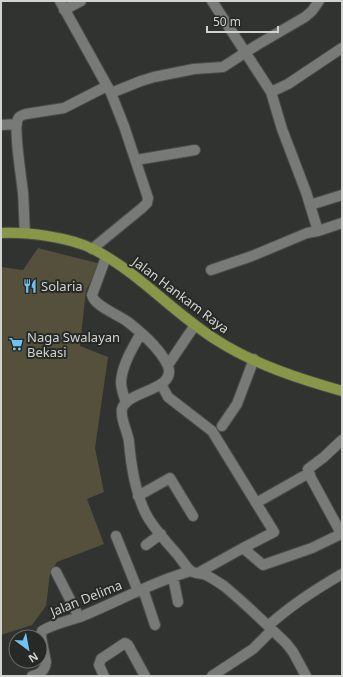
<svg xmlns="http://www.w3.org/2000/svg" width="343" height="677" font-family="'Noto Sans',sans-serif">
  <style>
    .green { fill: #54503c }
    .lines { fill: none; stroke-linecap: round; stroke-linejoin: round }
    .minor-casing { stroke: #4c4e4b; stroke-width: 12 }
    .major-casing { stroke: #4c4e4b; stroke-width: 12 }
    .minor { stroke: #777a76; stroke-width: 10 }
    .major { stroke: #889747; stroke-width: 10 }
    .labels { text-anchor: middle; stroke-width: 4; stroke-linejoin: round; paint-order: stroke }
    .poi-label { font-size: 13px; fill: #d1d3d1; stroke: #262925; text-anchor: start }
    .street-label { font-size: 13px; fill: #d1d3d1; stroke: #262925 }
  </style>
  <rect width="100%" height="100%" fill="#30332f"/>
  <!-- green -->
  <path class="green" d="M38 248 101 264 86 290 80 346 108 357 95 448 104 492 87 499 104 544 57 562 50 574 46 606 32 625 1 635V267L23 270Z"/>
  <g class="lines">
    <defs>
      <path id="minor" d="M60 1 111 93 124 126 148 198 147 203 142 208 92 249
        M64 10 81 1
        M271 92 288 84 342 48
        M111 93 141 81 154 77 194 69 223 67 257 45 305 17 312 11 319 1
        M1 125 17 124
        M136 160 195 150
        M310 205 342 195
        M318 231 342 223
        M25 233C24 220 24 206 23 193 22 181 13 128 18 119 19 116 23 115 26 114L64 108 107 86
        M106 257 92 295C94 306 119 315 128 322 141 332 161 350 168 366 177 391 127 390 122 409 120 419 128 432 129 442 131 465 135 491 145 512 152 527 165 540 176 553 181 558 186 568 191 571 195 574 202 573 206 575 212 578 218 582 224 586 246 604 266 624 286 643L293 652 306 676
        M211 270 252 256 307 233 318 231 306 192 282 129 271 92 212 1
        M168 365 195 325
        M161 384 168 397 212 431 274 532 243 548 198 573
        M126 403C124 396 121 389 121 382 122 365 133 347 141 333
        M222 426 237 404 254 359
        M342 440 324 457 308 469 311 478 342 535
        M138 496 170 478 193 516
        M256 503 309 473
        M116 536 138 591
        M146 545 161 534
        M243 548 263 565 312 548 341 534
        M56 572 79 617
        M173 577 178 602
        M143 589 155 625
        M268 626C291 605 316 589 342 574
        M32 676C40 674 45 671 46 662L41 637 42 631C53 624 67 621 80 617 117 602 152 582 191 571
        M104 676 99 665 101 659 125 643 128 645 145 676
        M212 676 253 649 272 630"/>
      <path id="major" d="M1 233C28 232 69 237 93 249 140 273 174 314 218 341 256 365 300 379 342 391"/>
    </defs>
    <!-- minor casing -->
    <use href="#minor" class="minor-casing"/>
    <!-- major casing -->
    <use href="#major" class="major-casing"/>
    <!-- minor -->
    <use href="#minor" class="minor"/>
    <!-- major -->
    <use href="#major" class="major"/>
  </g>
  <!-- icons -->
  <defs>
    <symbol id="restaurant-bare" viewBox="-9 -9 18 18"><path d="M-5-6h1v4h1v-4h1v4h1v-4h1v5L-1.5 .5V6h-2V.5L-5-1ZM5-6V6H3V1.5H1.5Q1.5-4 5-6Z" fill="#6fc2f4" stroke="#262925" stroke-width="2.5" paint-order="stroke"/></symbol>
    <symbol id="supermarket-bare" viewBox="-9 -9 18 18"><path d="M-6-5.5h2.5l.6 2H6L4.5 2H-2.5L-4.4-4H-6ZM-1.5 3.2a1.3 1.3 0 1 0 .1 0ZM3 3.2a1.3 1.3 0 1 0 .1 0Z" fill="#6fc2f4" stroke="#262925" stroke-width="2.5" paint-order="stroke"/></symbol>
  </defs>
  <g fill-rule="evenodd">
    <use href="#restaurant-bare" x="20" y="276" width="20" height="20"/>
    <use href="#supermarket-bare" x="6" y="334" width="20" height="20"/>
  </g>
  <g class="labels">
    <!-- poi labels -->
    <g class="poi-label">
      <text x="41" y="291">Solaria</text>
      <text x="27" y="342">Naga Swalayan<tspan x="27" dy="15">Bekasi</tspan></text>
    </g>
    <!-- street labels -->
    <g class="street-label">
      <text transform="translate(181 295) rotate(37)" y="5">Jalan Hankam Raya</text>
      <text transform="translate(86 598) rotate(-22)" y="5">Jalan Delima</text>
    </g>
  </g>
  <!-- border -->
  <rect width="343" height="677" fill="none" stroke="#d1d3d1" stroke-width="4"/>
  <!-- north arrow -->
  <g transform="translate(28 649) rotate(148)"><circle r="19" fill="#262925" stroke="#6a6d6a"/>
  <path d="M0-3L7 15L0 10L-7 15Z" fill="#6fc2f4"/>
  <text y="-6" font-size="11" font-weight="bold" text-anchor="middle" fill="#d1d3d1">N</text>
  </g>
  <!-- scale -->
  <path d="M207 26v6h71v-6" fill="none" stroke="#d1d3d1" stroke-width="2"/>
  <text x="213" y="26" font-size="12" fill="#d1d3d1" stroke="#262925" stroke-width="3" paint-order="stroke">50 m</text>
</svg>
